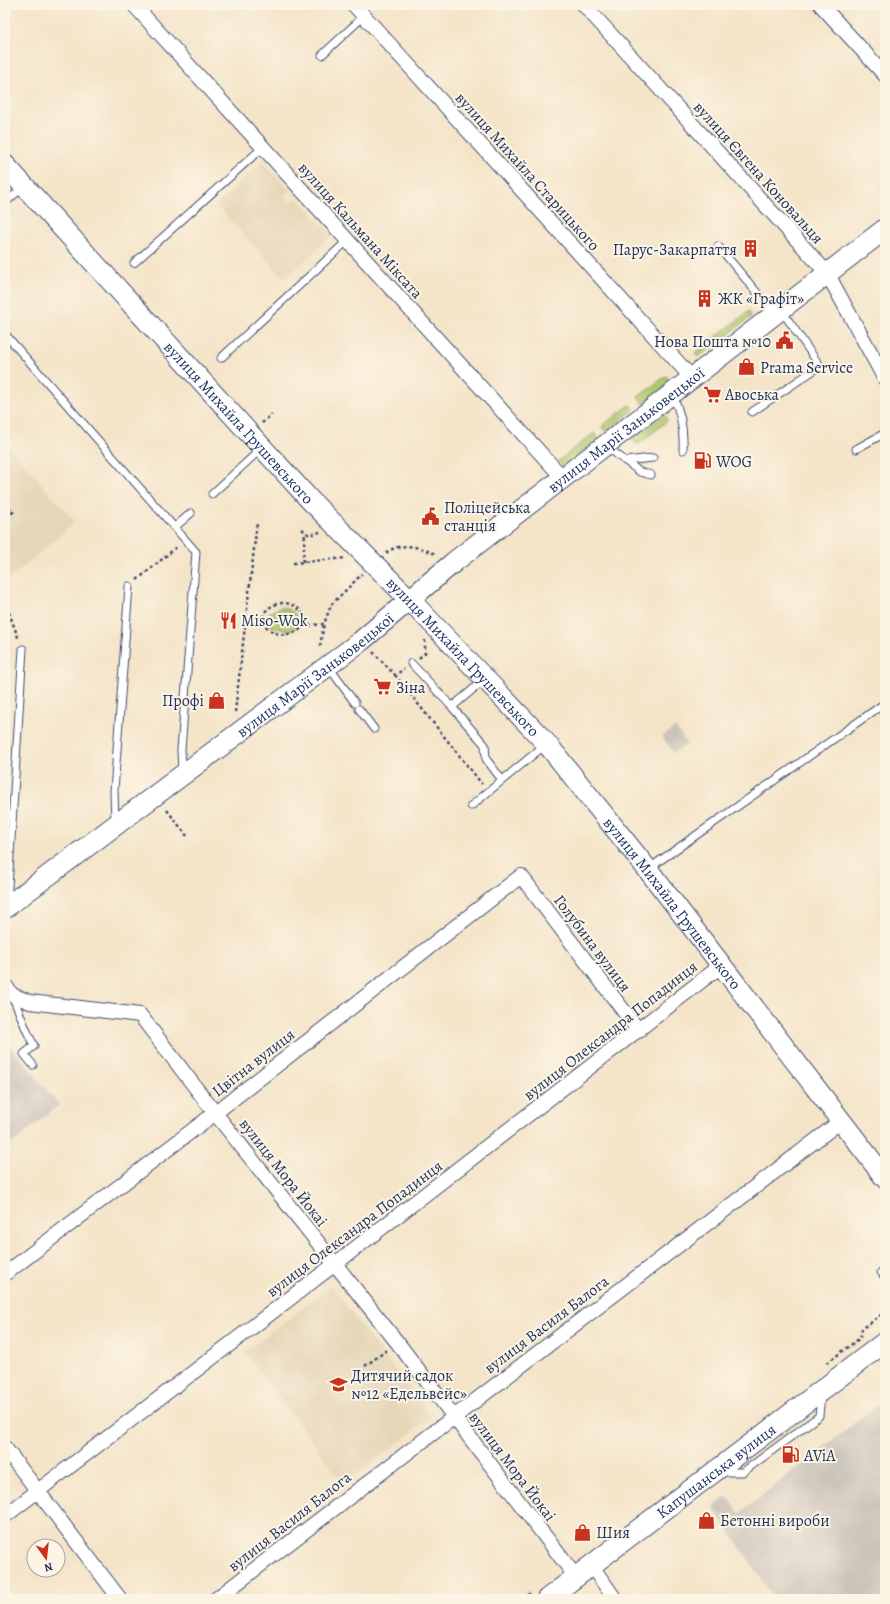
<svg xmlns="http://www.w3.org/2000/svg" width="890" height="1604" font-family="Alegreya,serif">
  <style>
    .built { fill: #e6d6b8 }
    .industrial { fill: #cac3b8 }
    .green { fill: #b1c76b; stroke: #667b64 }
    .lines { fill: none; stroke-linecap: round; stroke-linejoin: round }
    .lane-casing { stroke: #3c4a6e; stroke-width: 9 }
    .street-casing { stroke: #3c4a6e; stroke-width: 16 }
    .secondary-casing { stroke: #3c4a6e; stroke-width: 22 }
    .path { stroke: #3c4a6e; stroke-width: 2.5; stroke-dasharray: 3 3; stroke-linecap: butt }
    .lane { stroke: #fff; stroke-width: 7 }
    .street { stroke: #fff; stroke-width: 14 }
    .secondary { stroke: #fff; stroke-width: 20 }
    .labels { text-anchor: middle; stroke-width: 4; stroke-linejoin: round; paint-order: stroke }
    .street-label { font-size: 16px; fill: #1b2f5e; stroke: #fcf5e5 }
    .poi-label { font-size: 16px; fill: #1b2f5e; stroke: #fcf5e5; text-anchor: start }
  </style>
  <rect width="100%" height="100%" fill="#fcf5e5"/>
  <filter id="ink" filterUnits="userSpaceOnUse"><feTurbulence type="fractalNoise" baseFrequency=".025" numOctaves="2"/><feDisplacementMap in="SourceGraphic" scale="8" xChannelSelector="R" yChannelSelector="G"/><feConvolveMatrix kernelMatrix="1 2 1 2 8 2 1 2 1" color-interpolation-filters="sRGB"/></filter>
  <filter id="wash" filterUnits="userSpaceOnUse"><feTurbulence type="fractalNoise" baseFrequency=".012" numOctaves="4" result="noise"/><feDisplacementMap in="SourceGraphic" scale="16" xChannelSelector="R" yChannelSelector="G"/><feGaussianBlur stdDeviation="0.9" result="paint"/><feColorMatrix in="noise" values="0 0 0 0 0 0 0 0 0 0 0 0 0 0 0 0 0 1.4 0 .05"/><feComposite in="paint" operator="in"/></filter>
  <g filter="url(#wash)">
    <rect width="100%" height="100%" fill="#f4e4c8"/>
    <!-- built -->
    <path class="built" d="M263 162 290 191 284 196 290 203H291L297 198 332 235 285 279 216 205Z
      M5 442 75 522 5 583Z
      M331 1286 431 1417 344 1484 245 1352Z"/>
    <!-- industrial -->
    <path class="industrial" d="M675 727 687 744 674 753 662 737Z
      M5 1039 59 1105 5 1149Z
      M885 1399V1599H775L713 1507 727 1496 740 1513Z"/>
    <!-- green -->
    <path class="green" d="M749 311 751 317 698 357 695 353Z
      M666 376 671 382 643 404 638 397Z
      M630 405 634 410 606 432 602 426Z
      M664 413 667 419 666 422 640 443 637 444 631 439Z
      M594 433 598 439 563 467 558 461Z
      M281 607C291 609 302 616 298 627L287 631 271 626 267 619 269 613Z"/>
  </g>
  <g filter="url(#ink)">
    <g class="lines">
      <defs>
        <path id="lane" d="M322 55 364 16
          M5 203 23 187
          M718 246 774 313
          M134 263 262 148
          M5 334 196 552 181 750 182 771
          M221 358 347 241
          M673 396C681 413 684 430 683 450
          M752 412 820 366 782 311
          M607 447 640 472 651 475
          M856 449 885 433
          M625 461 653 458
          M212 494 262 448
          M175 527 191 513
          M411 663 452 707 485 745 486 759 502 780
          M328 666 355 703
          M452 707 484 680
          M359 709 374 729
          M471 806 545 745
          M115 822 114 791 129 586
          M650 870 658 862 885 703
          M7 903 23 649
          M12 995 26 1029 34 1046 24 1054 33 1065
          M885 1269 881 1272 885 1277
          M721 1472H743L819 1416 821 1395"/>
        <path id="street" d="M134 5 563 478
          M354 5 692 378
          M584 5 827 273 885 379
          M821 5 885 75
          M5 985 12 995 30 1002 140 1015 215 1113 397 1342 576 1577
          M5 1274 215 1113 521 876 639 1031
          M5 1448 120 1599
          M5 1516 335 1264 722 965
          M591 1565 615 1599
          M216 1599 841 1121"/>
        <g id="secondary">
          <path id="s1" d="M5 165 310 500 410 600 547 744 649 871 885 1178"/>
          <path id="s2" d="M5 908 361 641 454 562 885 229"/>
          <path id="s3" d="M547 1599 885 1342"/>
        </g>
      </defs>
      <!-- lane casing -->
      <use href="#lane" class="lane-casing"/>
      <!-- street casing -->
      <use href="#street" class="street-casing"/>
      <!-- secondary casing -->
      <use href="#secondary" class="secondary-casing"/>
      <!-- path -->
      <path class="path" d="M262 423 272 414
        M5 502 13 512 5 519
        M302 529 309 535 320 532
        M386 553C401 541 421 547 437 555
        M303 562 305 532
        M293 563 346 558
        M137 580 178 546
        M280 603C305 601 315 631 288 634 277 636 270 631 263 623 263 610 268 607 280 603Z
        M5 608 8 610 19 640
        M303 626 324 624 331 605 362 574
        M320 646 324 624
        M373 652 395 675 404 669
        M419 658 425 653V640
        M395 675 482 784
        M235 712 257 523
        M167 810 187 836
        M827 1363 860 1338 862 1329 885 1312
        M365 1366 387 1350
        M523 1599 531 1593"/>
      <!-- lane -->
      <use href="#lane" class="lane"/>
      <!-- street -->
      <use href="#street" class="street"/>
      <!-- secondary -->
      <use href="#secondary" class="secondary"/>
    </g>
  </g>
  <!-- icons -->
  <defs>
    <symbol id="building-bare" viewBox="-9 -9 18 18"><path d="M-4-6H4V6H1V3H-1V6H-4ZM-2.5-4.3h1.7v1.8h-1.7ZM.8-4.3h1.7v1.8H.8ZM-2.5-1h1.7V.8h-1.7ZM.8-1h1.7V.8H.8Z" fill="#c8321e" stroke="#fcf5e5" stroke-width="2.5" paint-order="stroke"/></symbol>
    <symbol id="civic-bare" viewBox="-9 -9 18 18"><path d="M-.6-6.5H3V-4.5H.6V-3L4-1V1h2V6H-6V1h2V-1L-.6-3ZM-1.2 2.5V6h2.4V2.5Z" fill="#c8321e" stroke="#fcf5e5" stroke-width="2.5" paint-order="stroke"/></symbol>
    <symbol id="shop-bare" viewBox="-9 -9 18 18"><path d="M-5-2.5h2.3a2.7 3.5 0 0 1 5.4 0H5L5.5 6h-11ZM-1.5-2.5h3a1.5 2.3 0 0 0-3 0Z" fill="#c8321e" stroke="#fcf5e5" stroke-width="2.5" paint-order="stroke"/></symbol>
    <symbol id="supermarket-bare" viewBox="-9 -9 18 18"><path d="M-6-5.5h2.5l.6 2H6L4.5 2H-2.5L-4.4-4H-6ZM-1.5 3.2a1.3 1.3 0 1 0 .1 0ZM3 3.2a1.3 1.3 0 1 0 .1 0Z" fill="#c8321e" stroke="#fcf5e5" stroke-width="2.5" paint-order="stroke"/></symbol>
    <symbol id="fuel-bare" viewBox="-9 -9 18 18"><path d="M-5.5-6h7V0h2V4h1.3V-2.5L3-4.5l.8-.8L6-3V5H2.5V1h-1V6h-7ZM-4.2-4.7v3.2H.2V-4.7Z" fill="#c8321e" stroke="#fcf5e5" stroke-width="2.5" paint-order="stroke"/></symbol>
    <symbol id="restaurant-bare" viewBox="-9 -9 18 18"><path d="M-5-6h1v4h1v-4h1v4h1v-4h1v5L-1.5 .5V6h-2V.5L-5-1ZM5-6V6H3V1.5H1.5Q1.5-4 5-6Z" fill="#c8321e" stroke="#fcf5e5" stroke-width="2.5" paint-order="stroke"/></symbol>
    <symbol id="school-bare" viewBox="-9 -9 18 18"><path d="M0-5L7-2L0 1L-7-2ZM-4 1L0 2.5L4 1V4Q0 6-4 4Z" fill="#c8321e" stroke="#fcf5e5" stroke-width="2.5" paint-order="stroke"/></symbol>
  </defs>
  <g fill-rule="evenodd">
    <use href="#building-bare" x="738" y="236" width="25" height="25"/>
    <use href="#building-bare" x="692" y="286" width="25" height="25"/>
    <use href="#civic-bare" x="772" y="328" width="25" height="25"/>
    <use href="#shop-bare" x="734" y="354" width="25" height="25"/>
    <use href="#supermarket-bare" x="700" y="382" width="25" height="25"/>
    <use href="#fuel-bare" x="690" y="448" width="25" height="25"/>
    <use href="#civic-bare" x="418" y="504" width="25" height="25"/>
    <use href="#restaurant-bare" x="216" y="608" width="25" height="25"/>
    <use href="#supermarket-bare" x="370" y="674" width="25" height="25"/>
    <use href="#shop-bare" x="204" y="688" width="25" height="25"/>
    <use href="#school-bare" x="326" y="1372" width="25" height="25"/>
    <use href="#fuel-bare" x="778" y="1442" width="25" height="25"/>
    <use href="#shop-bare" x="694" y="1508" width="25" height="25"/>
    <use href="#shop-bare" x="570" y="1520" width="25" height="25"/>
  </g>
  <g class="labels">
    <!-- street labels -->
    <g class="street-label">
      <text transform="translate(528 171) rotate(48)" y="6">вулиця Михайла Старицького</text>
      <text transform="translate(759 172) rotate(48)" y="6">вулиця Євгена Коновальця</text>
      <text transform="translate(361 230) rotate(48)" y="6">вулиця Кальмана Міксата</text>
      <text dy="6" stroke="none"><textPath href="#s1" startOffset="348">вулиця Михайла Грушевського</textPath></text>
      <text dy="6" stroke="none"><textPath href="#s2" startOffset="784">вулиця Марії Заньковецької</textPath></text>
      <text dy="6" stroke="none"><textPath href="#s1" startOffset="672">вулиця Михайла Грушевського</textPath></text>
      <text dy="6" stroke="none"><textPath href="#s2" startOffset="388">вулиця Марії Заньковецької</textPath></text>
      <text dy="6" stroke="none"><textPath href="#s1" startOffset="996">вулиця Михайла Грушевського</textPath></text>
      <text transform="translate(593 943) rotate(53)" y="6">Голубина вулиця</text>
      <text transform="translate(610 1030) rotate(-38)" y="6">вулиця Олександра Попадинця</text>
      <text transform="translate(253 1062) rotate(-38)" y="6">Цвітна вулиця</text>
      <text transform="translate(284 1172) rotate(52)" y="6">вулиця Мора Йокаі</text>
      <text transform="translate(354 1228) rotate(-37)" y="6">вулиця Олександра Попадинця</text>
      <text transform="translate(546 1324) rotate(-37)" y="6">вулиця Василя Балога</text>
      <text transform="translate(513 1466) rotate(53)" y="6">вулиця Мора Йокаі</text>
      <text dy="6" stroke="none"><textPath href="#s3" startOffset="212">Капушанська вулиця</textPath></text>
      <text transform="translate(289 1521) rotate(-38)" y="6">вулиця Василя Балога</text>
    </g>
    <!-- poi labels -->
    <g class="poi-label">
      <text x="737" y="255" text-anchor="end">Парус-Закарпаття</text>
      <text x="718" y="304">ЖК «Графіт»</text>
      <text x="771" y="347" text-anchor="end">Нова Пошта №10</text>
      <text x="760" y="373">Prama Service</text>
      <text x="725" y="400">Авоська</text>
      <text x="716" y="467">WOG</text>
      <text x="444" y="513">Поліцейська<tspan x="444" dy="18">станція</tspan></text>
      <text x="241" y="626">Miso-Wok</text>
      <text x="396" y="693">Зіна</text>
      <text x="204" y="706" text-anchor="end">Профі</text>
      <text x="351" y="1381">Дитячий садок<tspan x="351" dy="18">№12 «Едельвейс»</tspan></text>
      <text x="804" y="1461">AViA</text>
      <text x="720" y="1526">Бетонні вироби</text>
      <text x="596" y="1538">Шия</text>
    </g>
  </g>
  <!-- margin -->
  <rect width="890" height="1604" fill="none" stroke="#fcf5e5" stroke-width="20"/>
  <!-- north arrow -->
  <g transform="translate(46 1558) rotate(165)"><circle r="19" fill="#fcf5e5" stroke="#a2a6af"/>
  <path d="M0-3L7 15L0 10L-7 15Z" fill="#c8321e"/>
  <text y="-6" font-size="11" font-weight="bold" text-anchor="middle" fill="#1b2f5e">N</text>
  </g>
</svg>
